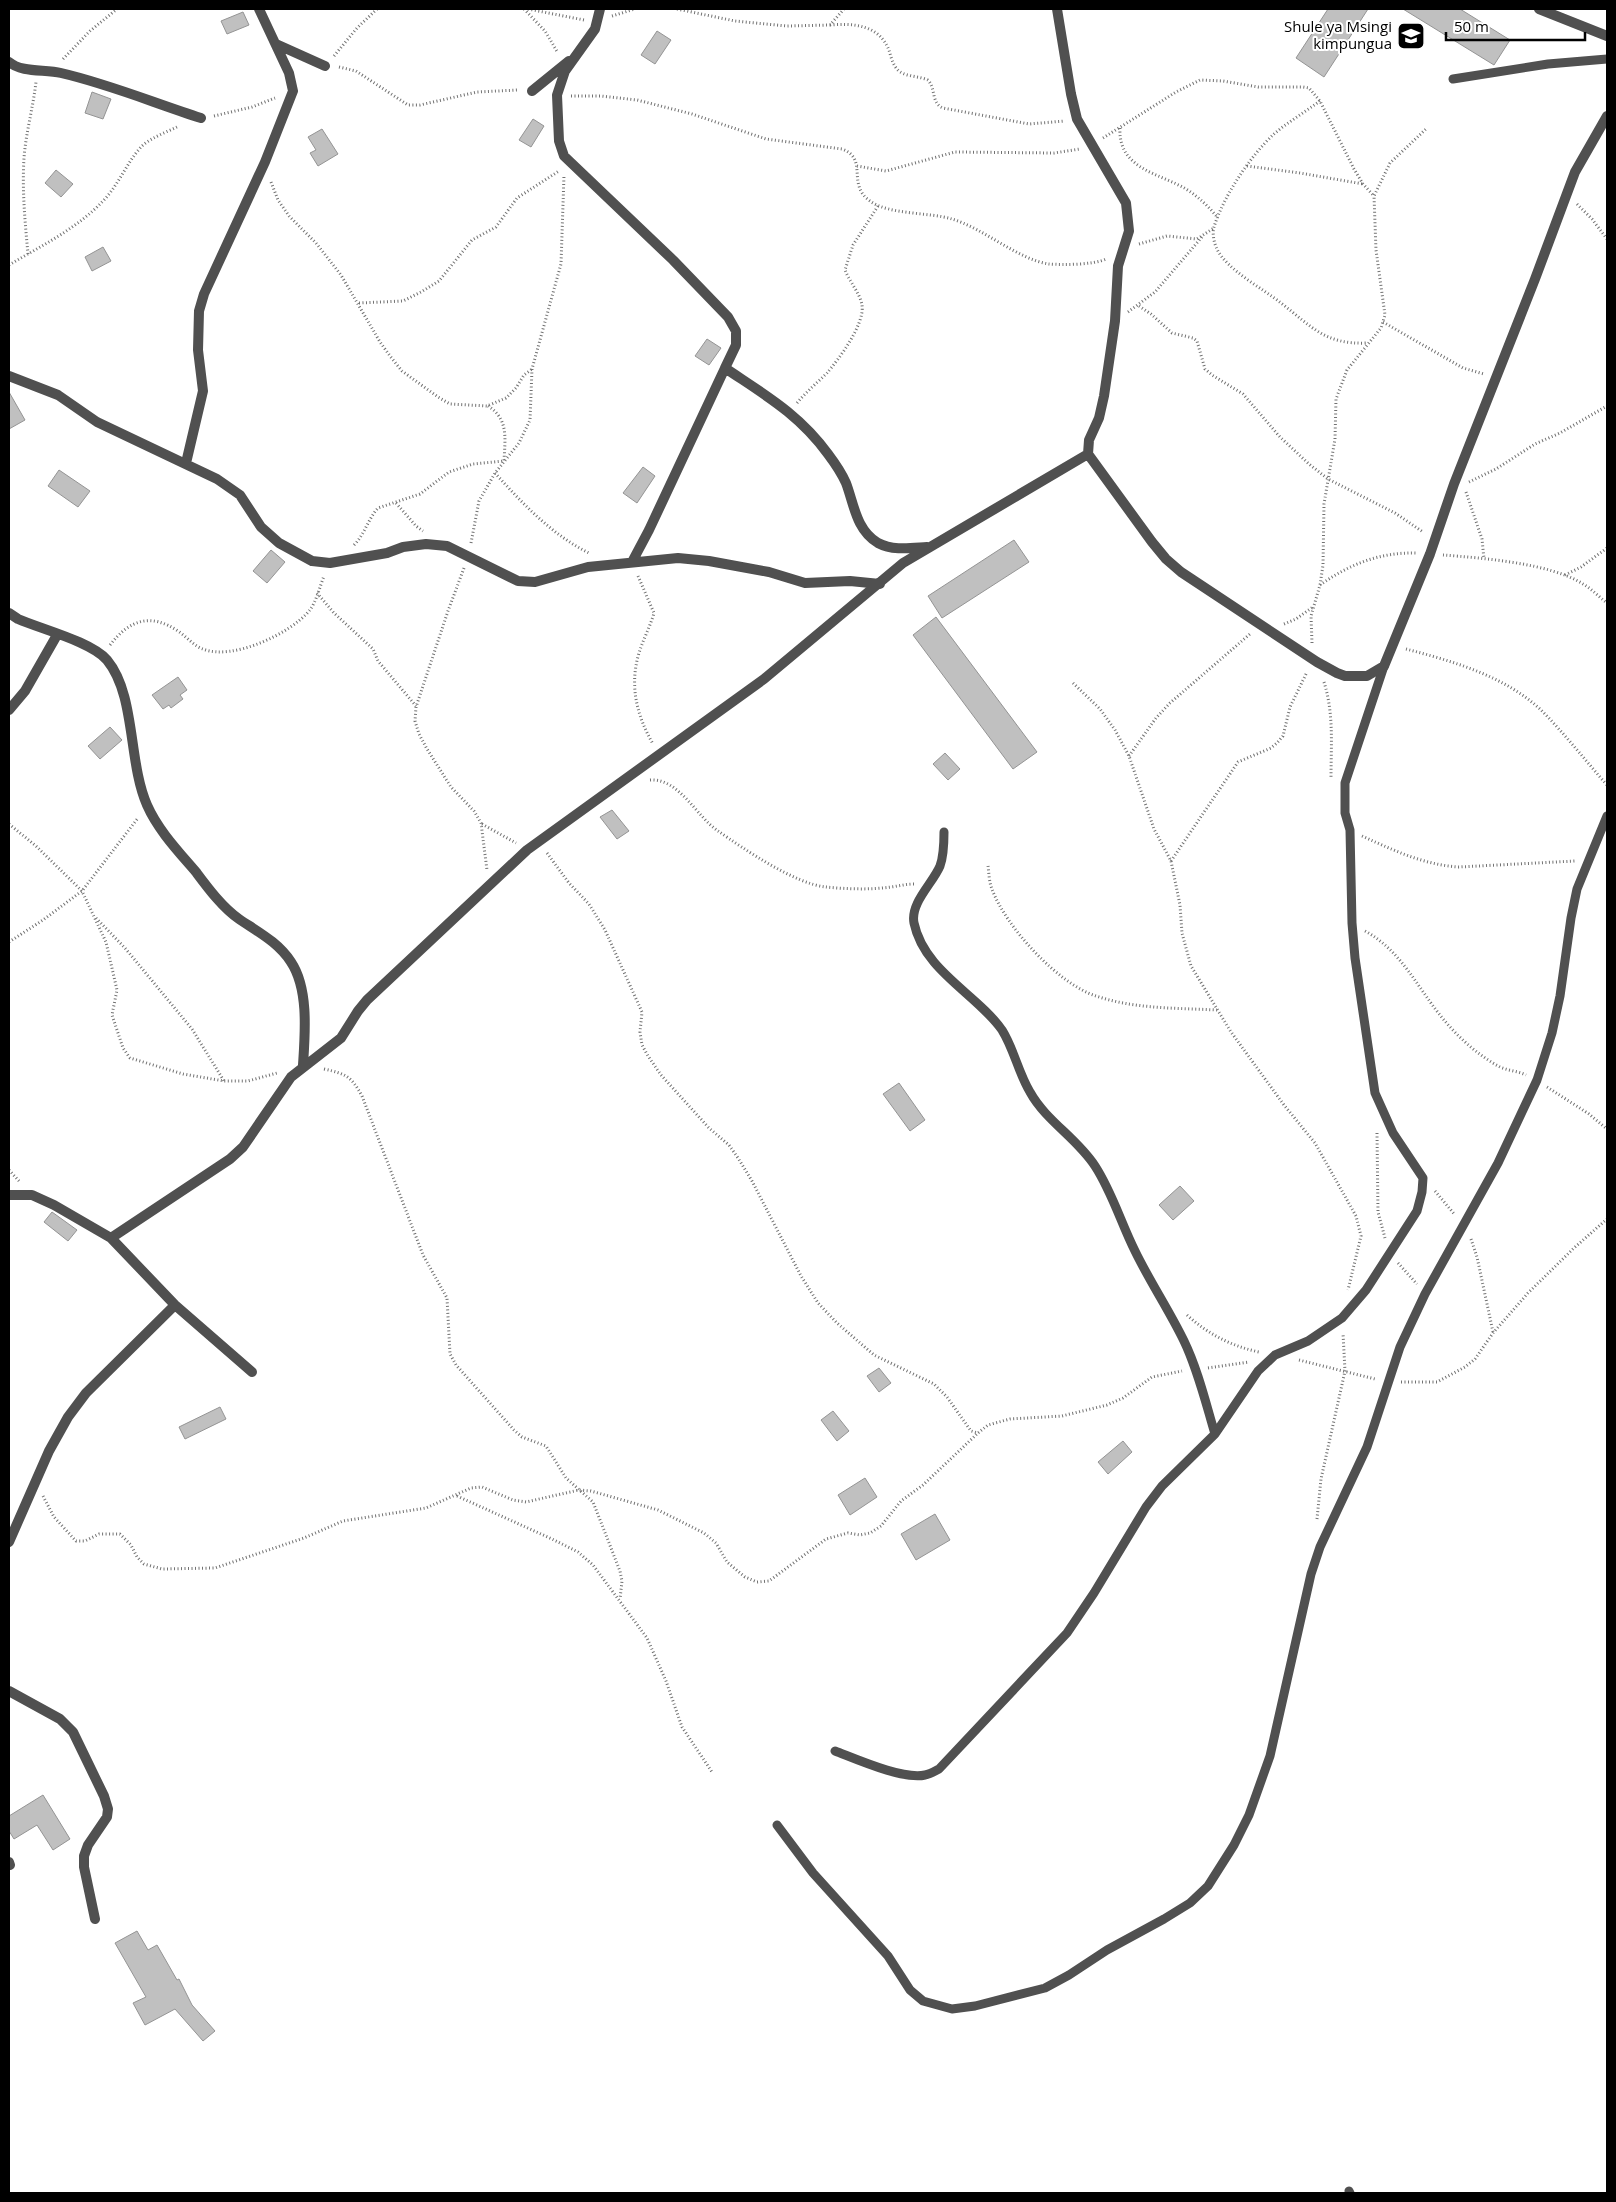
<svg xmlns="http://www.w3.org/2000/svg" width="1616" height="2202" font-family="'Open Sans',sans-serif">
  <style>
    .building { fill: #c0c0c0; stroke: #949494 }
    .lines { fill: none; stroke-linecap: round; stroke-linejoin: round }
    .path { stroke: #727272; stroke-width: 3; stroke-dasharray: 1 2.5; stroke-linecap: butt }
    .lane { stroke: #505050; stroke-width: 9 }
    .street { stroke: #505050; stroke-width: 10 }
    .labels { text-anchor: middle; stroke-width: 4; stroke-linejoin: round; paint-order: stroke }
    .poi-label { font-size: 15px; fill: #000; stroke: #fff; text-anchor: end }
  </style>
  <rect width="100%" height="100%" fill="#fff"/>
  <!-- building -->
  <path class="building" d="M1328 9H1368L1324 77 1296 58Z
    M1403 9H1460L1510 40 1494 65Z
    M243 12 249 25 227 34 221 21Z
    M657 31 671 40 655 64 641 55Z
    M92 92 111 99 103 119 85 113Z
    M533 119 544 126 531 147 519 140Z
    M322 129 338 154 318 166 310 153 316 150 308 137Z
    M56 170 73 184 61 197 45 183Z
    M103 247 111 261 92 271 85 257Z
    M707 339 721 348 709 365 695 356Z
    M9 392 25 420 9 429Z
    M643 467 655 476 637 503 623 493Z
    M59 470 90 491 78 507 48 486Z
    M1014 540 1029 562 942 618 928 596Z
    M271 550 285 562 267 583 253 571Z
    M936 617 1037 752 1013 769 913 635Z
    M178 677 187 690 180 695 183 699 171 708 169 705 163 709 152 695Z
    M110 727 122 740 100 759 88 746Z
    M945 753 960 769 948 780 933 764Z
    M612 810 629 831 617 839 600 817Z
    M899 1083 925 1120 910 1131 883 1094Z
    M1180 1186 1194 1201 1173 1220 1159 1205Z
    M52 1212 77 1230 68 1241 44 1222Z
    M879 1368 891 1383 879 1392 867 1376Z
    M220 1407 226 1419 185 1439 179 1427Z
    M833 1411 849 1431 837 1441 821 1420Z
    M1123 1441 1132 1452 1108 1474 1098 1462Z
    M865 1478 877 1497 850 1515 838 1495Z
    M935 1514 950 1540 916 1560 901 1534Z
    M43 1795 70 1839 53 1850 37 1825 14 1839 9 1831V1816Z
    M137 1931 148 1950 157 1945 177 1980 179 1979 192 2005 215 2031 203 2041 175 2009 145 2025 133 2003 146 1997 115 1943Z"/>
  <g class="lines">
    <!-- path -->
    <path class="path" d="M524 9 545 31 558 53
      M528 9 584 20
      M677 9 735 21 766 24 787 26 830 25 844 9
      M612 16 635 9
      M830 25C854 23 879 25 889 50 891 57 893 66 899 71 907 77 919 76 928 80 936 89 931 103 943 108L1029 124 1065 121
      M334 56 357 28 377 9
      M63 59 90 31 117 9
      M339 67 356 71 408 105H420L477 92 518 90
      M571 96H601L637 100 692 114 766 139 842 149C869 159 846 184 870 201 889 215 929 212 952 219 983 228 1019 260 1049 264 1063 265 1093 265 1106 259
      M1320 101C1305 112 1288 122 1274 134 1251 155 1223 197 1214 227 1212 233 1214 243 1217 249 1227 270 1262 288 1281 303 1311 326 1325 345 1367 343
      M214 116 252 107 275 98
      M1120 128C1118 169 1159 173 1186 189 1199 197 1209 207 1218 218
      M1103 138 1176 92 1200 80 1223 81 1258 87H1303L1309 88 1320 101 1354 169 1363 184 1374 196
      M857 166 886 171 955 152 1054 153 1080 149
      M1247 166 1300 173 1363 184
      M271 182 278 200 289 216 316 243 341 275 380 342 390 356 402 371 438 397 450 404 487 406 506 398 516 388 524 375 532 369
      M1577 204 1592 219 1607 239
      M1139 244 1167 236 1197 239 1214 228
      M28 254C25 222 22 190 24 158 26 132 33 108 36 82
      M9 265C41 246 78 228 104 200 119 184 127 162 142 146 152 137 167 132 179 126
      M359 303 403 301 421 292 439 281 472 240 496 227 517 198 559 171
      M1139 306 1151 314 1172 333 1193 338 1197 341 1205 369 1212 375 1243 394 1280 437 1309 464 1328 479 1395 513 1423 532
      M1128 312 1155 292 1202 237
      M1383 322 1463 368 1484 374
      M797 403C806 392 817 383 827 373 839 359 865 324 862 305 860 293 849 281 845 270L853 245 878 206
      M495 473C522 503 552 535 589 553
      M1469 482 1496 469 1535 444 1560 433 1607 406
      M1466 492 1482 539 1484 559
      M396 503 416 526 423 531
      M471 543 479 501 495 473 519 443 530 420 532 369 561 264 564 175
      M354 545C365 534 368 519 378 508L420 494 449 472 473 464 504 461C505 439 509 419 488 406
      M1443 555C1482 558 1550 563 1583 584 1592 589 1599 597 1607 603
      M464 568 448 611 416 707 415 721 419 734 427 749 451 787 474 811 481 823 487 870
      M1565 575 1581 567 1607 548
      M638 576 654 613C650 627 643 640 639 653 629 686 637 716 653 744
      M1320 585C1350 564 1380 552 1417 553
      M317 593 334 613 373 649 378 661 416 706
      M1284 624 1296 619 1313 607
      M1312 643 1311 616 1320 585 1323 565 1324 504 1335 439 1336 399 1347 370 1381 328 1385 315 1376 250 1374 196 1390 163 1427 128
      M110 645C130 619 151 613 178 631 187 637 194 646 203 649 232 661 290 634 309 611 316 603 320 586 324 576
      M1406 649C1452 661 1505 676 1541 710 1564 733 1585 760 1607 785
      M1324 682C1334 714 1331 745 1331 778
      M1073 683 1100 709 1115 730 1129 756 1154 829 1171 861 1180 905 1182 933 1191 966 1231 1032 1284 1105 1315 1143 1356 1216 1361 1236 1348 1290
      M1129 756 1156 718 1170 703 1250 634
      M650 780C679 778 696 816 718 831 744 849 795 884 826 887 846 889 871 890 891 887 899 886 906 884 914 884
      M9 824 36 846 82 891 106 942 117 990 112 1015 123 1048 130 1058 183 1074 224 1081H248L277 1073
      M482 824 516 843
      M1362 836C1393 850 1424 865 1459 867L1575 861
      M547 853 569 883 589 904 605 930 642 1012 640 1032 642 1045 648 1056 661 1075 709 1128 729 1145 738 1158 752 1181 801 1276 818 1303 837 1323 874 1355 934 1384 947 1397 971 1431 978 1433 988 1425 1010 1419 1062 1416 1107 1405 1123 1398 1152 1377 1182 1371
      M1171 861 1238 762 1271 748 1277 743 1283 736 1290 707 1307 672
      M988 866C989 873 989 882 992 889 1005 926 1058 984 1096 996 1134 1009 1177 1008 1217 1010
      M96 918 125 948 192 1029 224 1081
      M1365 931C1402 951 1418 989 1444 1020 1459 1038 1479 1056 1500 1067 1509 1071 1518 1071 1526 1075
      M9 942 43 920 82 891 138 818
      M324 1069C346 1074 351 1076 362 1096L423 1255 447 1298 450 1354 456 1365 514 1430 522 1437 546 1446 566 1478 593 1502 620 1571 622 1581 620 1599
      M1547 1087 1589 1114 1607 1129
      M1377 1133 1378 1212 1385 1238
      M9 1170 19 1181
      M1435 1191 1455 1215
      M1471 1239 1477 1257 1493 1332
      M1398 1263 1417 1284
      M1187 1315C1208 1334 1231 1346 1259 1352
      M1299 1360 1375 1379
      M1208 1368 1249 1362
      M1401 1382H1437L1465 1367 1475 1359 1493 1333 1528 1293 1574 1248 1607 1219
      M43 1496 54 1517 76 1541H85L99 1534H120L131 1545 137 1557 144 1564 162 1569 215 1568 304 1538 343 1521 426 1508 471 1488 482 1487 513 1500 526 1502 579 1490 591 1491 658 1510 704 1533 716 1543 727 1562 745 1577 757 1582 769 1581 826 1539 848 1533 860 1535 870 1533 881 1526 901 1501 923 1485 978 1433
      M457 1496 552 1539 578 1552 593 1565 647 1638 666 1681 682 1727 712 1772
      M1317 1519 1321 1479 1345 1371 1343 1333"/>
    <!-- lane -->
    <path class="lane" d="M1453 79 1548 64 1607 59
      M944 832C944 843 944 855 940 866 933 883 910 903 914 923 924 971 977 994 1002 1030 1014 1049 1018 1072 1030 1092 1046 1121 1077 1138 1095 1166 1112 1192 1121 1223 1135 1251 1150 1282 1169 1310 1184 1341 1198 1370 1206 1404 1215 1434
      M835 1751C856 1759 903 1780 925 1775 930 1774 935 1771 939 1769L1067 1633 1094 1593 1146 1507 1162 1486 1215 1434 1258 1371 1275 1355 1308 1341 1342 1318 1366 1290 1417 1211 1422 1192 1423 1178 1393 1133 1375 1093 1355 958 1352 923 1350 830 1345 813V783L1384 666
      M777 1825 813 1873 888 1956 910 1990 923 2001 952 2009 975 2006 1045 1988 1069 1975 1107 1950 1164 1919 1190 1903 1208 1886 1234 1845 1249 1815 1270 1756 1311 1574 1320 1547 1367 1447 1400 1347 1425 1294 1498 1163 1537 1080 1552 1033 1560 996 1571 918 1577 889 1607 816
      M1349 2191 1350 2193"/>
    <!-- street -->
    <path class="street" d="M600 9 595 29 565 71 557 95 559 141 564 156 673 260 728 317 736 331V345L725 368C765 395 799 414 828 454 834 462 842 474 846 483 854 504 856 530 878 543 893 551 911 548 927 547
      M1057 9 1071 94 1077 119 1126 203 1129 231 1118 266 1115 321 1104 396 1099 418 1089 440 1088 454 1152 542 1166 559 1181 572 1317 662 1337 673 1345 676H1367L1384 666 1430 554 1454 484 1535 279 1575 172 1607 116
      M1539 9 1607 36
      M276 44 325 66
      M9 62C22 73 45 69 61 73 109 84 154 103 201 118
      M532 91 569 61
      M9 376 58 395 97 422 217 479 240 495 261 527 279 543 312 561 330 563 387 553 403 547 426 544 447 546 518 581 535 582 588 567 678 558 709 561 769 572 805 583 850 581 880 584
      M186 463 203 391 198 350 199 311 204 294 265 162 293 91 289 73 259 9
      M632 562 649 530 725 368
      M9 613 18 619C41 629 92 642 107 660 136 695 128 762 147 805 158 830 178 851 196 872 208 888 222 907 239 919 258 932 278 942 291 962 309 989 305 1034 303 1065
      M9 710 25 691 57 635
      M9 1195H32L54 1205 111 1238 175 1305 252 1372
      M111 1238 230 1159 243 1147 291 1077 341 1038 358 1011 367 1000 527 850 764 679 903 563 1088 454
      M9 1542 49 1451 68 1417 86 1393 175 1305
      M9 1691 60 1719 73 1732 104 1796 108 1809 107 1817 88 1845 84 1856V1867L95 1919
      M9 1862 10 1865"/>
  </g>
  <!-- icons -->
  <defs>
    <symbol id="school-square" viewBox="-11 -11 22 22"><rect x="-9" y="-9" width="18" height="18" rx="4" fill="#000" stroke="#fff"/><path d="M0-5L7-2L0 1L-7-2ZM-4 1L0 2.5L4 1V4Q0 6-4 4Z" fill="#fff"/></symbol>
  </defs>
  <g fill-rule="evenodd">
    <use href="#school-square" x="1395" y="20" width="32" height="32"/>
  </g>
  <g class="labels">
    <!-- poi labels -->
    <g class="poi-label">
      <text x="1392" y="32">Shule ya Msingi<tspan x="1392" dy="17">kimpungua</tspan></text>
    </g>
  </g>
  <!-- border -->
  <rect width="1616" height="2202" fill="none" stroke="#000000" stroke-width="20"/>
  <!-- scale -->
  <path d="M1446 32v8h139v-8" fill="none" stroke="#000000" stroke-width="2.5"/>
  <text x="1454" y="32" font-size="15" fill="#000000" stroke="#ffffff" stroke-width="4" paint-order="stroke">50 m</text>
</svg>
